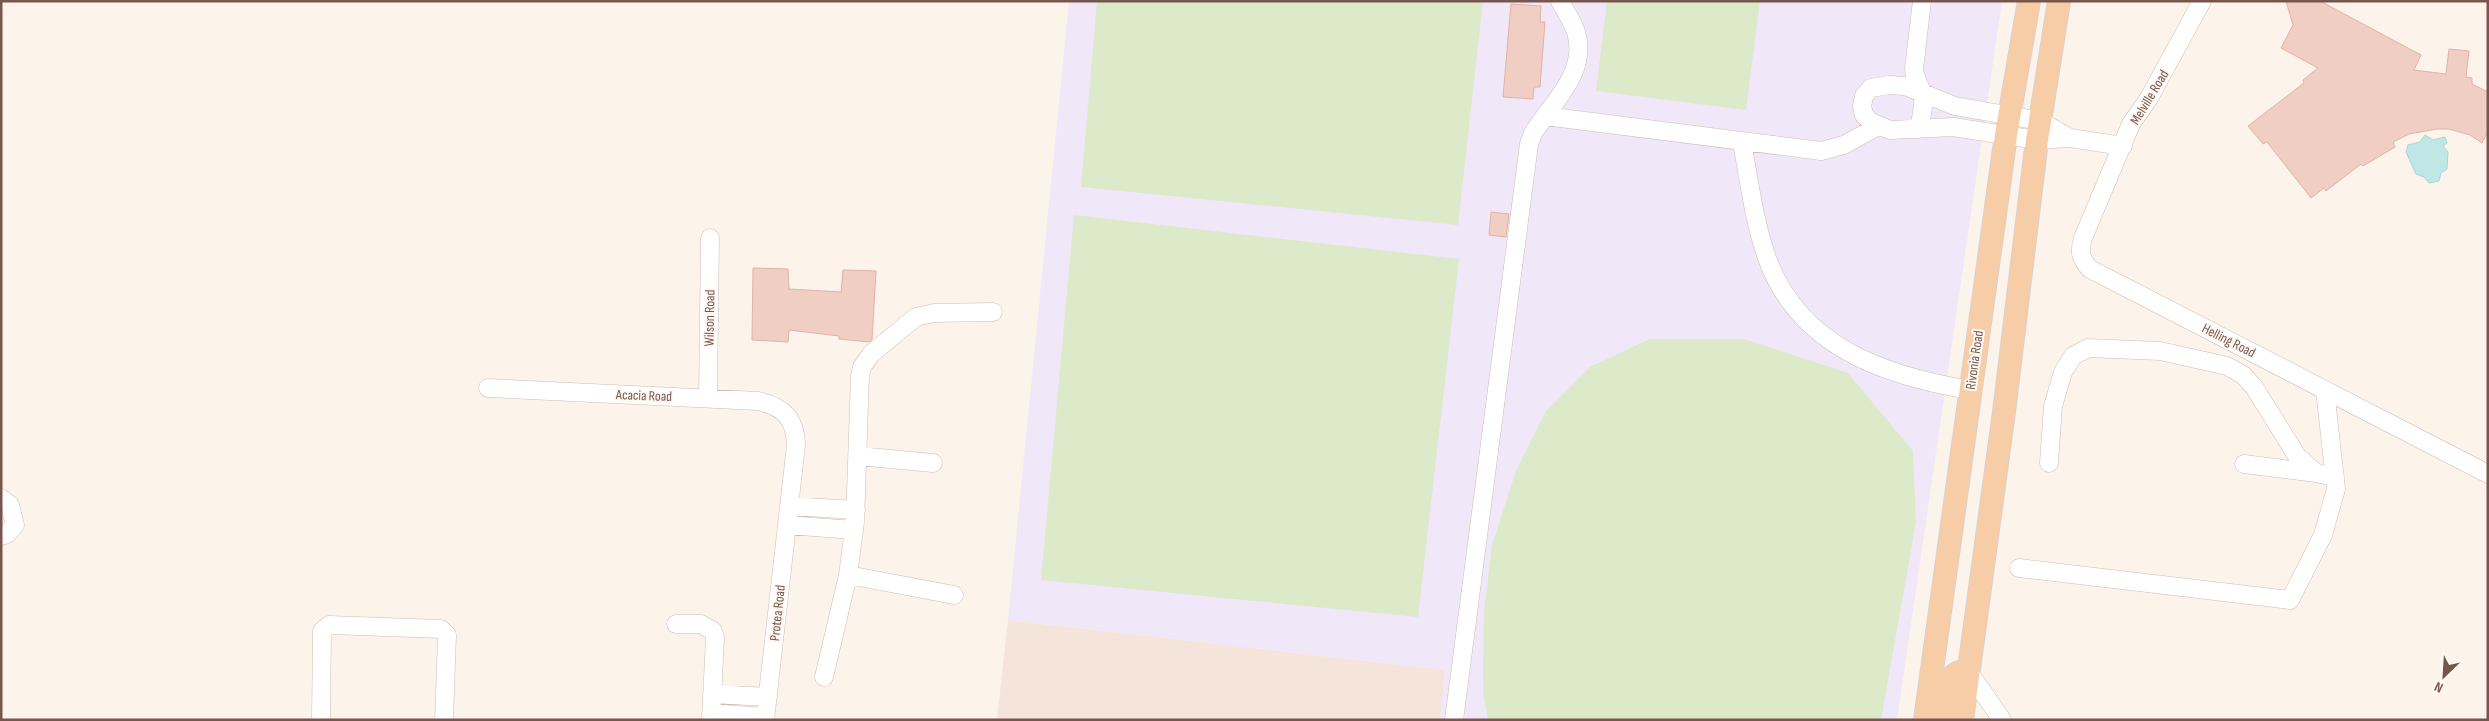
<svg xmlns="http://www.w3.org/2000/svg" width="2489" height="721" font-family="'Sofia Sans Condensed',sans-serif">
  <style>
    .residential { fill: #f4e4da }
    .education { fill: #f0e7f9 }
    .grass { fill: #dceac9 }
    .water { fill: #c0e6e5; stroke: #a6d7d7 }
    .building { fill: #f1cec4; stroke: #e3b2a5 }
    .lines { fill: none; stroke-linecap: round; stroke-linejoin: round }
    .minor-casing { stroke: #d1bcb3; stroke-width: 19 }
    .major-casing { stroke: #d9d0cd; stroke-width: 24 }
    .minor { stroke: #fff; stroke-width: 18 }
    .major { stroke: #f7cda7; stroke-width: 22 }
    .labels { text-anchor: middle; stroke-width: 4; stroke-linejoin: round; paint-order: stroke }
    .street-label { font-size: 14px; fill: #77564e; stroke: #fef8f2 }
  </style>
  <rect width="100%" height="100%" fill="#fcf3eb"/>
  <!-- residential -->
  <path class="residential" d="M1008 620 1445 670 1440 720H997Z"/>
  <!-- education -->
  <path class="education" d="M1069 1H2002L1897 720H1440L1445 670 1008 620Z"/>
  <!-- grass -->
  <path class="grass" d="M1097 1H1483L1458 225 1081 187Z
    M1607 1H1760L1746 110 1596 91Z
    M1074 215 1459 259 1418 617 1041 580Z
    M1650 339H1744L1848 373 1913 451 1916 522 1881 720H1488L1483 693 1484 612 1492 545 1516 471 1546 411 1590 367Z"/>
  <!-- water -->
  <path class="water" d="M2425 135 2433 140 2445 137 2447 143 2443 146 2448 152 2447 169 2441 173 2439 181 2429 183 2424 177 2416 174 2406 152 2408 145 2420 142Z"/>
  <!-- building -->
  <path class="building" d="M2286 1H2320L2421 55 2414 70 2446 74 2449 49 2469 51 2466 77 2472 78V84L2488 92V131L2482 143 2470 135 2449 129H2437L2409 134 2393 142 2395 147 2363 166 2361 164 2326 191 2324 188 2311 198 2267 142 2263 144 2248 126 2304 83 2303 80 2318 68 2281 48 2293 25Z
    M1511 4 1541 6 1540 22H1545L1540 87H1534L1533 99 1503 97Z
    M1491 212 1509 214 1506 237 1489 235Z
    M753 268 788 269 789 289 841 292 843 270 876 271 872 340 869 342 839 339V336L789 330 788 342 752 340Z"/>
  <g class="lines">
    <defs>
      <path id="minor" d="M2202 1 2149 98 2131 124 2083 238C2079 252 2080 258 2090 269L2488 474
        M1545 116C1564 91 1586 65 1576 32 1573 22 1565 11 1560 1
        M1918 129C1922 117 1925 105 1922 92 1919 84 1915 78 1914 69L1922 1
        M2070 138 2040 121 1955 106 1905 86 1889 85 1871 88 1864 96 1862 106 1864 115 1871 122 1890 130 1953 127 2037 140 2070 138 2123 146
        M1742 142C1749 180 1754 221 1767 258 1799 347 1885 376 1970 390
        M488 388 758 401C784 407 795 418 796 445L765 720
        M708 398 710 238
        M858 456 933 463
        M2049 463 2053 406 2063 372 2073 356 2088 348 2160 351 2227 366 2243 375 2254 387 2297 456 2316 473 2335 477
        M2244 464 2316 473
        M1 498 10 505 15 525 7 534 1 536
        M789 506 856 510
        M787 525 854 530
        M2019 568 2290 600 2323 535 2336 489 2325 390
        M848 575 954 595
        M676 624H701L713 631 715 638 711 720
        M1968 671 2002 720
        M824 677 848 575 855 522 860 376 862 367 871 354 916 317 934 313 993 312
        M712 694 768 697
        M711 713 765 717
        M321 720 322 631 329 625 441 629 447 635 444 720
        M1454 720 1529 144 1533 133 1545 116 1821 151 1844 145 1878 126"/>
      <path id="major" d="M1925 720 2006 135 2029 1
        M1942 720C1945 701 1943 670 1968 671
        M1962 720 2004 412 2037 140 2059 1"/>
    </defs>
    <!-- minor casing -->
    <use href="#minor" class="minor-casing"/>
    <!-- major casing -->
    <use href="#major" class="major-casing"/>
    <!-- minor -->
    <use href="#minor" class="minor"/>
    <!-- major -->
    <use href="#major" class="major"/>
  </g>
  <g class="labels">
    <!-- street labels -->
    <g class="street-label">
      <text transform="translate(2149 97) rotate(-59)" y="5">Melville Road</text>
      <text transform="translate(709 318) rotate(-89)" y="5">Wilson Road</text>
      <text transform="translate(2229 340) rotate(27)" y="5">Helling Road</text>
      <text transform="translate(1974 360) rotate(-82)" y="5">Rivonia Road</text>
      <text transform="translate(644 395) rotate(2)" y="5">Acacia Road</text>
      <text transform="translate(777 613) rotate(-84)" y="5">Protea Road</text>
    </g>
  </g>
  <!-- border -->
  <rect width="2489" height="721" fill="none" stroke="#77564e" stroke-width="5"/>
  <!-- north arrow -->
  <g transform="translate(2444 676) rotate(205)" stroke="#fef8f2" stroke-width="4" paint-order="stroke">
  <path d="M0-4L9 19L0 12L-9 19Z" fill="#77564e"/>
  <text y="-8" font-size="14" font-weight="bold" text-anchor="middle" fill="#77564e">N</text>
  </g>
</svg>
